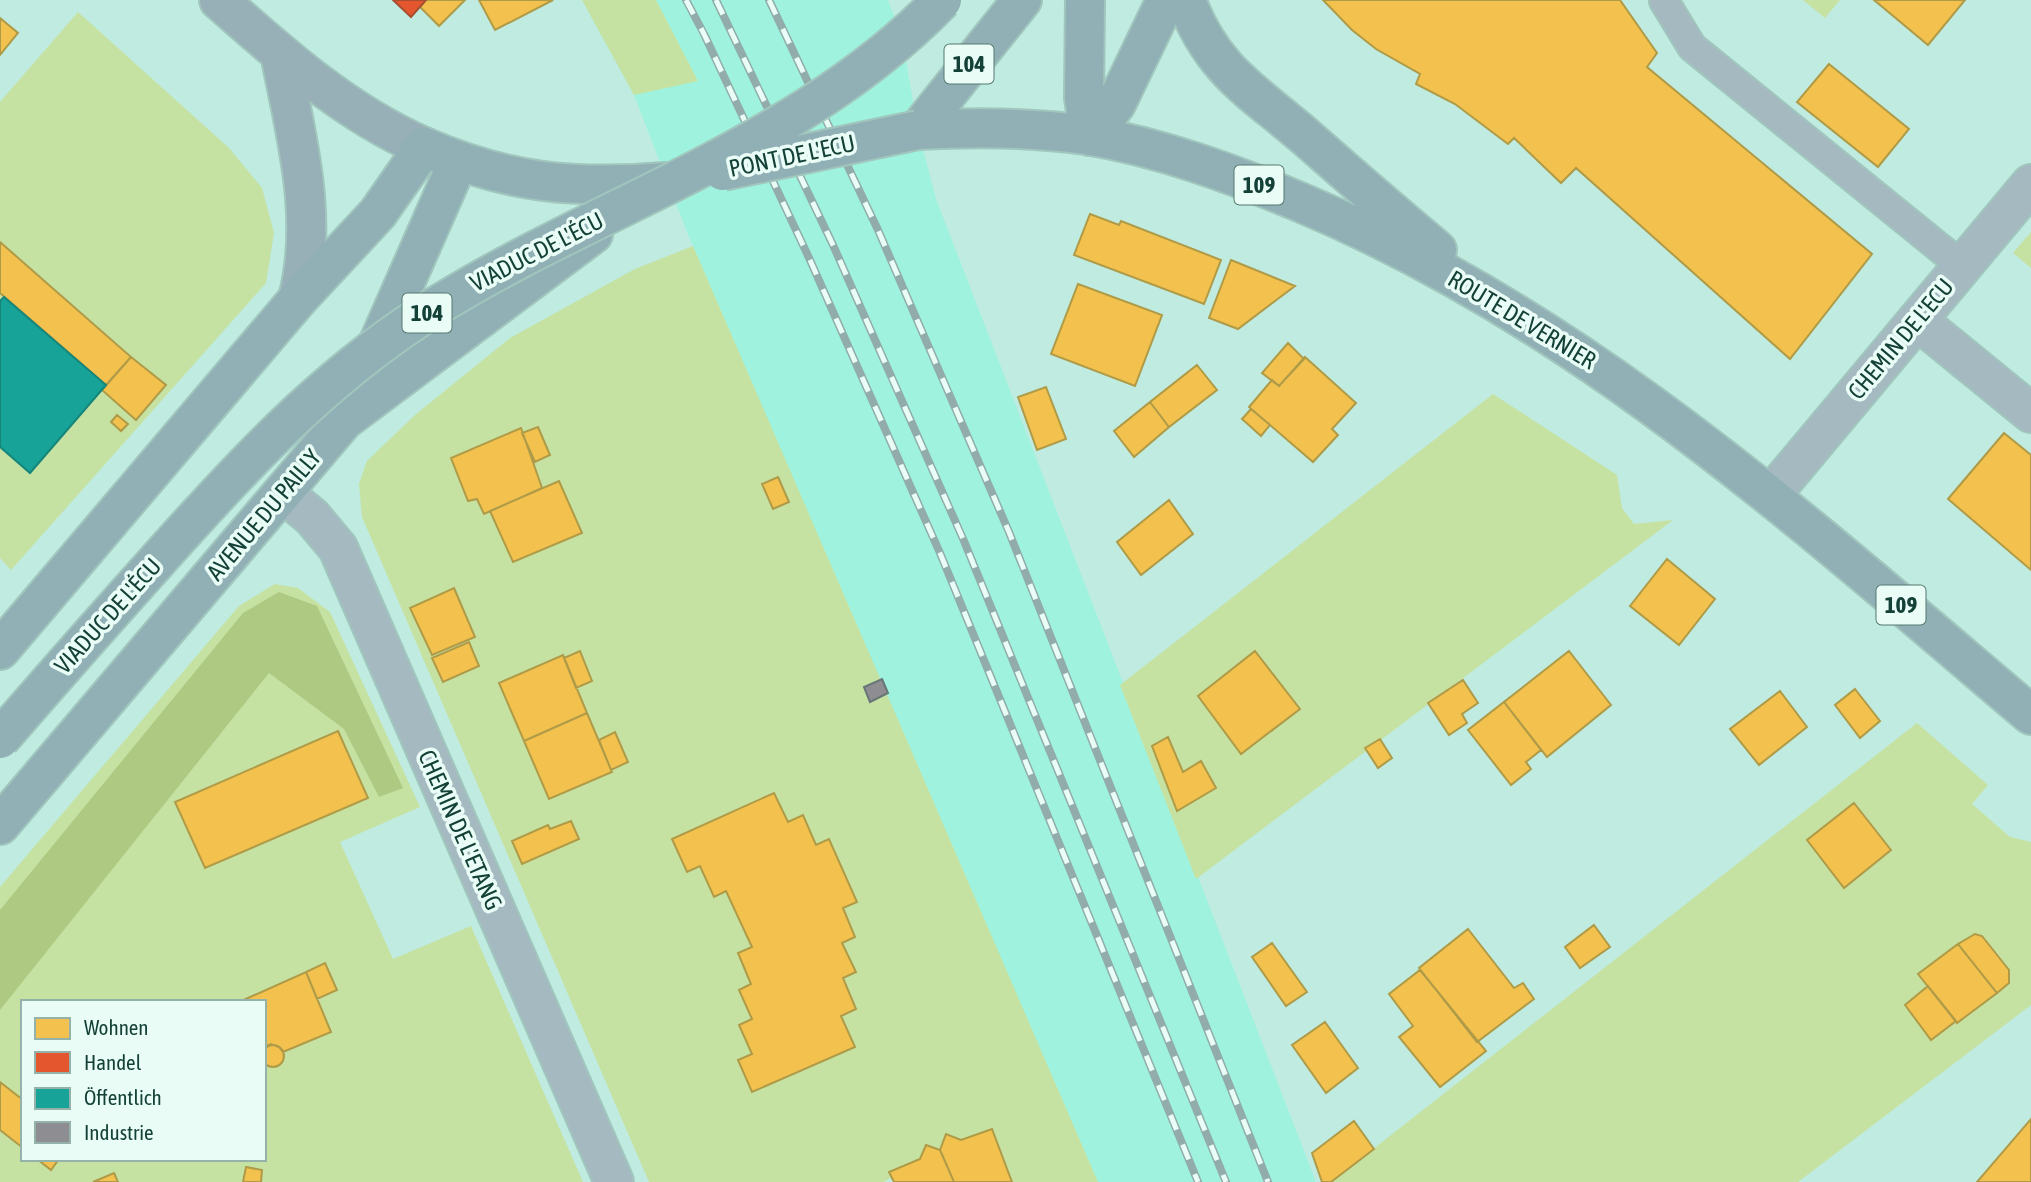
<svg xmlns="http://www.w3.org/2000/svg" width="2031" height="1182" font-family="'Asap Condensed',sans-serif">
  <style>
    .built { fill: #9ff3de }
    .green { fill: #c6e2a2; fill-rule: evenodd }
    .forest { fill: #aec982 }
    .homes { fill: #f2c14e; stroke: #af9b47; stroke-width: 2 }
    .shops { fill: #e4572e; stroke: #a65031; stroke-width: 2 }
    .public { fill: #17a398; stroke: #16867b; stroke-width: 2 }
    .industry { fill: #8d8d92; stroke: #697677; stroke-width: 2 }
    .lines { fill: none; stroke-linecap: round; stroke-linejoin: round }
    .service-casing { stroke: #a0c6bd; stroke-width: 32 }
    .minor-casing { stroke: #a0c6bd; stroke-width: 42 }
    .secondary-casing { stroke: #a0c6bd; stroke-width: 42 }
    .primary-casing { stroke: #a0c6bd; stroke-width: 42 }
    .service { stroke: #a5b9c1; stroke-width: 28 }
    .minor { stroke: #a5b9c1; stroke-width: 38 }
    .secondary { stroke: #97afb7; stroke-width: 38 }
    .primary { stroke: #91b0b6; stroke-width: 38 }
    .rail-casing { stroke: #91acab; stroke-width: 8 }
    .rail { stroke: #e9fcf6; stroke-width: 5; stroke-dasharray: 16; stroke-linecap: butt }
    .primary-bridge-casing { stroke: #a0c6bd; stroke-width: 42; stroke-linecap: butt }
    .primary-bridge { stroke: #91b0b6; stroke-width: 38 }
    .labels { text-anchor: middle; stroke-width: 7; stroke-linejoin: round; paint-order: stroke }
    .shield { fill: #e9fcf6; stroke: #547970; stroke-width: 2 }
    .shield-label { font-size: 23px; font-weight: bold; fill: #144137 }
    .street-label { font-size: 24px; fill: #144137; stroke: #e9fcf6 }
  </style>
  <rect width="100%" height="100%" fill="#bfebe0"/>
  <!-- built -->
  <path class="built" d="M582 0H888L902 38 918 130 936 199 1316 1182H1091L689 237 634 95Z"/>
  <!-- green -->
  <path class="green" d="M582 0H656L698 81 634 95Z
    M1803 0H1840L1825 18Z
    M78 12 229 148 262 188 274 233 266 283 11 570 0 558V102Z
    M2031 232V268L2013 253Z
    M693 246 1098 1182H954L920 1159 884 1182H649L362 517 359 484 367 461 415 415 510 338 635 269Z
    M1493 394 1617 475 1622 508 1634 524 1673 520 1196 879 1120 685Z
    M275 584 298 588 330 612 420 807 340 842 393 959 471 926 583 1182H0V887L239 606ZM23 1002H264V1159H23Z
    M1917 723 1988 785 1972 804 2010 837 2031 842V1005L1798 1182H1331Z"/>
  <!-- forest -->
  <path class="forest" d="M279 592 317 606 403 788 379 797 344 729 269 673 0 1010V910L243 613Z"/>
  <!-- homes -->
  <path class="homes" d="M426 0H465L439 26 420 7Z
    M479 0H553L495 30Z
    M1323 0H1620L1657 53 1647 67 1872 254 1790 359 1576 168 1561 183 1514 138 1508 144 1455 104 1416 84 1420 74 1376 49 1352 30Z
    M1874 0H1965L1928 45Z
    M0 18 18 33 0 55Z
    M1829 64 1909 129 1878 167 1797 102Z
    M1090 214 1119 225 1121 221 1221 260 1204 304 1074 255Z
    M0 242 131 357 106 385 0 293Z
    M1231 260 1295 286 1238 329 1209 318Z
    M1078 284 1162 315 1135 386 1051 354Z
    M1288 343 1304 359 1279 386 1262 373Z
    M131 357 166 385 136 420 102 390Z
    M1305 357 1356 403 1332 429 1338 435 1313 462 1249 407 1272 380 1279 386Z
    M1197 365 1217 390 1169 427 1150 402Z
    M1046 387 1066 439 1037 450 1018 397Z
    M1150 402 1169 427 1134 457 1114 431Z
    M1251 409 1270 425 1261 436 1242 419Z
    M117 415 128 424 121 431 111 422Z
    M538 427 550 455 535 462 522 433Z
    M521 428 542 488 484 514 477 499 468 501 451 458Z
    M2004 433 2031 455V570L1948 499Z
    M778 477 789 502 773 509 762 484Z
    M559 481 582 533 513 562 490 511Z
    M1169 500 1193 534 1141 575 1117 542Z
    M1667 559 1715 599 1679 645 1630 606Z
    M454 588 475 637 432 655 410 608Z
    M469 642 479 666 443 682 432 658Z
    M580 651 592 681 576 688 564 658Z
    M1255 651 1300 709 1241 754 1198 696Z
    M1569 651 1611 705 1547 757 1504 702Z
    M563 655 587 713 524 741 499 683Z
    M1463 680 1478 703 1462 714 1467 723 1449 735 1428 703Z
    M1855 689 1880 721 1860 738 1835 705Z
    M1780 691 1807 727 1759 765 1730 729Z
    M1504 702 1541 750 1526 762 1531 769 1511 785 1468 730Z
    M587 713 612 772 549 799 524 741Z
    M338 731 368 798 205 868 175 802Z
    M615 732 628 762 611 770 599 740Z
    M1168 737 1183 772 1201 761 1216 788 1177 811 1152 746Z
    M1380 739 1392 758 1378 768 1365 748Z
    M774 793 788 822 803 815 816 845 829 839 857 902 843 908 855 937 842 943 856 972 843 978 856 1009 841 1016 855 1047 752 1092 738 1060 752 1054 739 1025 752 1019 739 990 751 984 738 953 752 947 726 891 714 897 700 866 687 872 672 839Z
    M1854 803 1891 850 1844 888 1807 840Z
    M571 821 579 839 522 864 512 841 548 825 550 829Z
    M1594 925 1610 947 1580 968 1565 947Z
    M1468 929 1514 988 1523 983 1534 999 1477 1042 1419 968Z
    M1975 934 1982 936 2009 970V983L1997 993 1958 944Z
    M1272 943 1307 992 1286 1006 1252 957Z
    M1958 944 1997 993 1957 1023 1918 974Z
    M325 963 337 990 317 999 306 972Z
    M1420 970 1486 1051 1440 1087 1399 1037 1413 1026 1389 994Z
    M306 972 331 1032 283 1052 279 1047 271 1044 264 1047V1002H239Z
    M1928 986 1956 1021 1931 1040 1905 1005Z
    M1325 1022 1358 1068 1326 1093 1292 1045Z
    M262 1056a11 11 0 1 1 22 0a11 11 0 1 1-22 0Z
    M0 1082 23 1100V1148L0 1130Z
    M2031 1119V1182H1977Z
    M1354 1121 1374 1149 1331 1182H1322L1312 1153Z
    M992 1129 1012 1182H954L940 1150 946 1134 961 1140Z
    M926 1145 940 1150 954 1182H894L889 1172 920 1159Z
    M37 1159H59L51 1170Z
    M246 1167 262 1170 261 1182H243Z
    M114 1173 118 1182H93Z"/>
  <!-- shops -->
  <path class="shops" d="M393 0H426L411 17Z"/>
  <!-- public -->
  <path class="public" d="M4 297 106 385 30 473 0 447V301Z"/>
  <!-- industry -->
  <path class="industry" d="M882 679 888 693 870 702 864 687Z"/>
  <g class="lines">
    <defs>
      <path id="service" d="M1664 1 1692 47 1962 266"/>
      <path id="minor" d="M1917 320 2031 413
        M283 493 312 517 338 548 614 1182
        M1771 495 2031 184"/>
      <path id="secondary" d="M219 0C282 56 346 113 424 147
        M280 53C296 136 319 216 298 299"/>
      <path id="primary" d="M1085 0 1084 98 1090 136
        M1186 0C1213 72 1253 91 1307 138 1350 176 1393 213 1437 250
        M918 130C974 127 1030 127 1086 135 1160 147 1233 174 1302 203 1581 320 1803 522 2031 715
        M918 130 1022 0
        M1090 136 1116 104 1166 0
        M347 418 593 234
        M0 650 298 299 378 213 424 147C510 184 575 189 666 182
        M0 825 345 419 458 162"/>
    </defs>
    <!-- service casing -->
    <use href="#service" class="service-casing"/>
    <!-- minor casing -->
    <use href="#minor" class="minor-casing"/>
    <!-- secondary casing -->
    <use href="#secondary" class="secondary-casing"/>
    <!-- primary casing -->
    <use href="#primary" class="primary-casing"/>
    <!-- service -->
    <use href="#service" class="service"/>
    <!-- minor -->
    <use href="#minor" class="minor"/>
    <!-- secondary -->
    <use href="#secondary" class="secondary"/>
    <!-- primary -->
    <use href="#primary" class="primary"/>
    <defs>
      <path id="rail" d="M686 0 704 34 810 260 940 553 1198 1182
        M716 0 833 245 964 541 1226 1182
        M769 0 878 230 1009 532 1268 1182"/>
    </defs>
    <!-- rail casing -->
    <use href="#rail" class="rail-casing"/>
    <!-- rail -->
    <use href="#rail" class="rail"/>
    <defs>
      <path id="primary-bridge" d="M723 171 918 130
        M0 739C52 679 104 620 157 561 239 469 320 381 424 314 594 205 798 149 942 0"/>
    </defs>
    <!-- primary-bridge casing -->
    <use href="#primary-bridge" class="primary-bridge-casing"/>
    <!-- primary-bridge -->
    <use href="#primary-bridge" class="primary-bridge"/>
  </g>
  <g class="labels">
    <!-- shield labels -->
    <g class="shield">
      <rect x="944.5" y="44.5" width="49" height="39" rx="5"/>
      <rect x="1234.5" y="165.5" width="49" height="39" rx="5"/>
      <rect x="402.5" y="293.5" width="49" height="39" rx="5"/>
      <rect x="1876.5" y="585.5" width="49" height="39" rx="5"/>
    </g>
    <g class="shield-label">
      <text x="969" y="72">104</text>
      <text x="1259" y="193">109</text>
      <text x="427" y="321">104</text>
      <text x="1901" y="613">109</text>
    </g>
    <!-- street labels -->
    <g class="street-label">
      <text transform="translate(792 156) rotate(-12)" y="8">PONT DE L'ECU</text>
      <text transform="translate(537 252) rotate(-27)" y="8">VIADUC DE L'ÉCU</text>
      <text transform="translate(1522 320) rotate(31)" y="8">ROUTE DE VERNIER</text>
      <text transform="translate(1901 339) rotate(-50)" y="8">CHEMIN DE L'ECU</text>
      <text transform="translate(264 515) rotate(-50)" y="8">AVENUE DU PAILLY</text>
      <text transform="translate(108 616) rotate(-48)" y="8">VIADUC DE L'ÉCU</text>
      <text transform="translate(460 830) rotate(66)" y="8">CHEMIN DE L'ETANG</text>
    </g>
  </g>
  <!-- legend -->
  <rect x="21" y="1000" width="245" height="161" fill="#e9fcf6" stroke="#94b1aa" stroke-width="2"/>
  <rect x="35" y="1018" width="35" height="21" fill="#f2c14e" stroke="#94b1aa" stroke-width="2"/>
  <text x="84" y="1035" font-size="21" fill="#144137">Wohnen</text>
  <rect x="35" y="1052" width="35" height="21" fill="#e4572e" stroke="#94b1aa" stroke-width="2"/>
  <text x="84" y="1070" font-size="21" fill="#144137">Handel</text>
  <rect x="35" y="1088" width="35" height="21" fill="#17a398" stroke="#94b1aa" stroke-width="2"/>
  <text x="84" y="1105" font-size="21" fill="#144137">Öffentlich</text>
  <rect x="35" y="1122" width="35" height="21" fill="#8d8d92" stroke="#94b1aa" stroke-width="2"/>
  <text x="84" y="1140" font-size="21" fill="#144137">Industrie</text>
</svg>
